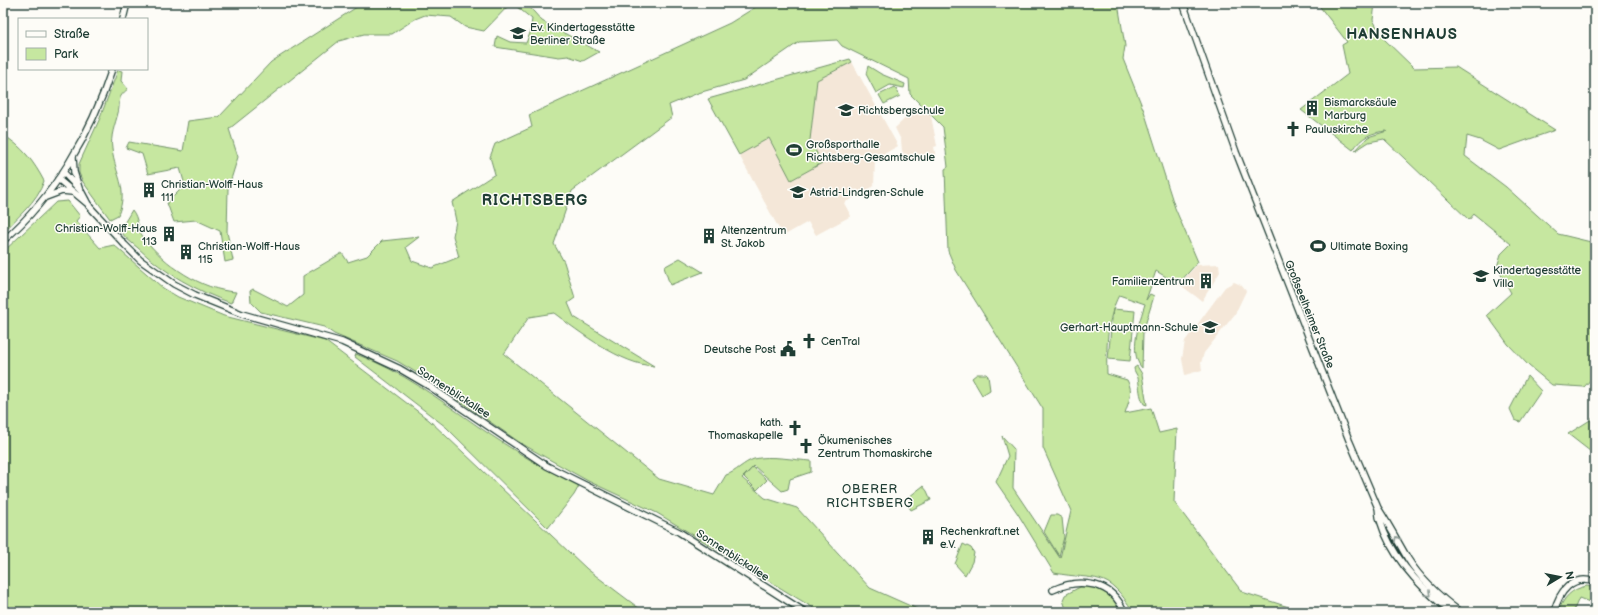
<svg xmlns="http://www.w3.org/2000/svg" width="1598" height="615" font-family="'Balsamiq Sans',sans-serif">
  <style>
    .built { fill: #f4e7d8 }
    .green { fill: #c6e7a0; stroke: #72926a }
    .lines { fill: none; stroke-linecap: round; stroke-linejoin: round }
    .secondary-casing { stroke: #1f3d34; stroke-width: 8 }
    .secondary { stroke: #fdfcf7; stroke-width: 5.5 }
    .oneway { stroke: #8e9c96 }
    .labels { text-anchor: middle; stroke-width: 3; stroke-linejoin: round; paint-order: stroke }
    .poi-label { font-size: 11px; fill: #1f3d34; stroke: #fdfcf7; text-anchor: start }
    .street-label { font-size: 11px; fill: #1f3d34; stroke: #fdfcf7 }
    .neighbourhood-label { font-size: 12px; letter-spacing: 1px; fill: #1f3d34; stroke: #fdfcf7 }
    .district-label { font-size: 15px; font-weight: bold; letter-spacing: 1px; fill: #1f3d34; stroke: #fdfcf7 }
  </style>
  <rect width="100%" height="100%" fill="#fdfcf7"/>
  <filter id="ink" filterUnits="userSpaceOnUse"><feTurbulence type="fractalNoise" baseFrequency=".025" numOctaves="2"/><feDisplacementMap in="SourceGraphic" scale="8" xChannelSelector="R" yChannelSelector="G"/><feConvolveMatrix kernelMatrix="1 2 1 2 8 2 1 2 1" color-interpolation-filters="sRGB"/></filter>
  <g filter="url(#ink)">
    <!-- built -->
    <path class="built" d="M852 62 898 146 875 159 874 186 844 203 851 216 816 235 808 222 783 236 739 155 769 138 791 180 822 163 810 140 817 80Z
      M924 109 929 112 931 116 937 146 934 147 936 156 933 157V160L925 161 924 159 915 160 905 155 902 151 901 140 895 128 913 111Z
      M1219 264 1220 272 1202 301 1179 284 1197 265Z
      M1234 282 1241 285 1246 291 1235 314 1204 353 1201 363 1202 370 1185 375 1182 359 1185 341 1225 287Z"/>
    <!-- green -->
    <path class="green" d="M363 3H511L484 31 465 27 451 17 425 15 415 19 392 34H364L339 41 229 129 238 157 228 189 227 232 233 260 225 262 220 231 196 220 174 222 167 203 185 185 180 168 148 174 142 154 126 148 129 142 183 151 188 121 219 117 271 62Z
      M519 3H526L542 21 599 52 583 61 568 56 559 57 495 47 497 36 510 42 526 43 530 33 532 19 516 6Z
      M762 3H1118L1125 46 1123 59 1144 111 1175 208 1198 262 1178 284 1156 271 1146 300 1150 294 1154 296 1143 332 1142 368C1128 353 1140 320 1145 304L1119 295C1107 318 1106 349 1107 374L1127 380C1134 392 1129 400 1125 413L1151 408 1159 433 1177 429 1174 502 1242 592 1304 612H1133C1108 569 1096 581 1054 573L1018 514 996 482 1008 456 1002 436 1014 449 1013 488 1060 558 1071 511 1043 448V409L956 270 948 251 945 169 948 167 943 127 910 94 909 79 842 46 837 40 799 42 744 80 698 93 669 105 672 117 572 191 554 244 564 262 575 298 568 303 574 317 654 366C622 365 579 332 554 313L529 317 504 354 659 479 714 495 726 475C736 472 744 462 754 459 771 455 794 460 811 461V472L790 479 788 489 782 491 754 466 742 478 765 498 797 508 870 588 924 612H820L657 513 588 481 545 457 519 442 434 383 397 361 334 334 324 327 261 312 251 302 250 291 253 289 288 307 303 295V276L342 253 348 262 367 256 382 241 419 237 406 247 412 261 432 268 459 257 453 236 456 221 452 202 495 174 490 157 495 144 532 127 529 115 730 23Z
      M1317 3H1375L1373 20 1384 39 1414 68 1456 67 1555 130 1499 150 1480 140 1467 136 1465 156 1506 187 1558 234 1595 243V375L1584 387 1552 385 1529 366 1508 344 1487 315 1511 293 1497 267 1501 254 1511 244 1474 214 1469 220 1384 139 1369 142 1355 151 1368 137 1387 131C1372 132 1361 137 1353 150L1301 110 1348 74 1342 45 1347 42Z
      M850 59 852 62 817 80 810 140 822 163 791 180 769 138 739 155 708 99Z
      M868 66 881 74 905 84 904 88 890 85 876 93 866 74Z
      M118 70 122 71 121 81 128 89C116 98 121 101 118 113 115 125 110 136 112 149 115 175 129 188 118 215L110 219 83 182 79 173V164L100 118Z
      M895 87 900 96 884 104 879 95Z
      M3 135C22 146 34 162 44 181 37 202 17 217 3 233Z
      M68 201 80 216 76 221 100 248 114 245 163 288 178 297 224 316 325 341 429 420 587 569 644 612H3V252L56 202Z
      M132 210C139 218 137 230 144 238 165 265 201 290 236 292L231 303C197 291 164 273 138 248 132 243 126 239 122 233L123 225Z
      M680 258 703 272 670 285 664 267Z
      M1113 309 1135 311 1130 361 1108 359Z
      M356 354C402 371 440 400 479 427 511 449 544 469 579 486L574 495 548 528 446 427 355 357Z
      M1137 366 1142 374 1147 405 1144 404C1139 395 1140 388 1138 378 1137 374 1134 372 1134 368Z
      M977 374H986L988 376 990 390 982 395 972 378Z
      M1527 376 1541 391 1520 422 1515 420 1510 409Z
      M1595 417V455L1568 434Z
      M753 467 767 480 757 490 744 477Z
      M923 486 927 491 931 500 911 510 905 500Z
      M1051 515H1057L1062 518 1064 537 1059 556 1044 532Z
      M963 544 971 548 974 553 972 562 965 575 955 564Z
      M1587 586 1595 588V604L1579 598 1573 612H1558C1564 597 1571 589 1587 586Z
      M1080 587C1099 586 1113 594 1120 612H1067L1063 600 1065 595Z"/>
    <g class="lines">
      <defs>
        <path id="secondary" d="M1183 3 1236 152 1349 440 1378 508C1379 512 1378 516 1380 520 1391 557 1422 589 1451 612
          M123 19 127 3
          M73 157 74 172 79 188
          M63 172 81 191 89 206 125 245 140 260 174 284 195 295 242 314 342 342 400 369 429 386 547 466 679 532 805 612
          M58 179 89 205
          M46 197 62 191 72 192
          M3 241C55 196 91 134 112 69
          M1378 508C1389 525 1398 542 1408 559 1421 580 1440 597 1460 612
          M1053 590C1080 577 1113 582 1124 612
          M1554 612C1559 592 1572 574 1595 582"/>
      </defs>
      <!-- secondary casing -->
      <use href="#secondary" class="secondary-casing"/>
      <!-- secondary -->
      <use href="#secondary" class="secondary"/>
    </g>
    <!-- one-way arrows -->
    <defs><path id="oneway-chevron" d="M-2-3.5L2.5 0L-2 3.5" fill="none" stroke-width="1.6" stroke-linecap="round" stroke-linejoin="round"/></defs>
    <g class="oneway">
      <use href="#oneway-chevron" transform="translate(1397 539) rotate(-117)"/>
      <use href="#oneway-chevron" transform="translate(1429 594) rotate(44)"/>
    </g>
  </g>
  <!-- icons -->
  <defs>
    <symbol id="school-bare" viewBox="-9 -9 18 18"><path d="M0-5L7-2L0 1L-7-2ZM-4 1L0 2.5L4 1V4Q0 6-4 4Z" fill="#1f3d34" stroke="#fdfcf7" stroke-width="2.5" paint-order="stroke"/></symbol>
    <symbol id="building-bare" viewBox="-9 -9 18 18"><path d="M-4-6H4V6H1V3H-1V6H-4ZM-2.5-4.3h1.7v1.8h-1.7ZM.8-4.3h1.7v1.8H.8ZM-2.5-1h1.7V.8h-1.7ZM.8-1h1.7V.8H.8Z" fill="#1f3d34" stroke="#fdfcf7" stroke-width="2.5" paint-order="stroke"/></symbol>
    <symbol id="church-bare" viewBox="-9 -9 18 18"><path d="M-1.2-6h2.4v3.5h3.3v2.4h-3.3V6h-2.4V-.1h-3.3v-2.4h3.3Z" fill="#1f3d34" stroke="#fdfcf7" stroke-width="2.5" paint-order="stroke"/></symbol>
    <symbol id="stadium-bare" viewBox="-9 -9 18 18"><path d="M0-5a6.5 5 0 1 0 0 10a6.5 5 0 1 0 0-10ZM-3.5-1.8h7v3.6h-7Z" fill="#1f3d34" stroke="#fdfcf7" stroke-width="2.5" paint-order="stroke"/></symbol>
    <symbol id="civic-bare" viewBox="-9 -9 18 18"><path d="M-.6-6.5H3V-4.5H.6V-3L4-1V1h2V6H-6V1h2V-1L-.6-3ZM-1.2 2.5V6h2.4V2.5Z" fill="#1f3d34" stroke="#fdfcf7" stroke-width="2.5" paint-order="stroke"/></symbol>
  </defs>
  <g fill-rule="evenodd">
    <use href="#school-bare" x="507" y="22" width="22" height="22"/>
    <use href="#building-bare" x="1301" y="97" width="22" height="22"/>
    <use href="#school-bare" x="835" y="99" width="22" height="22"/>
    <use href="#church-bare" x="1282" y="118" width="22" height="22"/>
    <use href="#stadium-bare" x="783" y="139" width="22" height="22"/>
    <use href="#building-bare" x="138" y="179" width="22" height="22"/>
    <use href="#school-bare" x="787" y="181" width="22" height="22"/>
    <use href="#building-bare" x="158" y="223" width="22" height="22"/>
    <use href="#building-bare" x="698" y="225" width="22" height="22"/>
    <use href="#stadium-bare" x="1307" y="235" width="22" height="22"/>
    <use href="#building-bare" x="175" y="241" width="22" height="22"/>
    <use href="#school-bare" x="1470" y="265" width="22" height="22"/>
    <use href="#building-bare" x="1195" y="270" width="22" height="22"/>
    <use href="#school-bare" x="1199" y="316" width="22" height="22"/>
    <use href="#church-bare" x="798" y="330" width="22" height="22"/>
    <use href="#civic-bare" x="777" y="338" width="22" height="22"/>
    <use href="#church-bare" x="784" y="417" width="22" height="22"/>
    <use href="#church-bare" x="795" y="435" width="22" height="22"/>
    <use href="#building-bare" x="917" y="526" width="22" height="22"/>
  </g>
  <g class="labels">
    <!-- poi labels -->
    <g class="poi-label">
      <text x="530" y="31">Ev. Kindertagesstätte<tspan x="530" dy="13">Berliner Straße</tspan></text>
      <text x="1324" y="106">Bismarcksäule<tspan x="1324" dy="13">Marburg</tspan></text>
      <text x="858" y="114">Richtsbergschule</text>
      <text x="1305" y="133">Pauluskirche</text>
      <text x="806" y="148">Großsporthalle<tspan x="806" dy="13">Richtsberg-Gesamtschule</tspan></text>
      <text x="161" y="188">Christian-Wolff-Haus<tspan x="161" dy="13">111</tspan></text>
      <text x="810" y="196">Astrid-Lindgren-Schule</text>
      <text x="157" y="232" text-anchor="end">Christian-Wolff-Haus<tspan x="157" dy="13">113</tspan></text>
      <text x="721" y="234">Altenzentrum<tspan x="721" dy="13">St. Jakob</tspan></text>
      <text x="198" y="250">Christian-Wolff-Haus<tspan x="198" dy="13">115</tspan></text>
      <text x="1330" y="250">Ultimate Boxing</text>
      <text x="1493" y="274">Kindertagesstätte<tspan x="1493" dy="13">Villa</tspan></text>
      <text x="1194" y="285" text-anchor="end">Familienzentrum</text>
      <text x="1198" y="331" text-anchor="end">Gerhart-Hauptmann-Schule</text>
      <text x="821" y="345">CenTral</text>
      <text x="776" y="353" text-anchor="end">Deutsche Post</text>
      <text x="783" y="426" text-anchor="end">kath.<tspan x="783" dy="13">Thomaskapelle</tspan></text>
      <text x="818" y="444">Ökumenisches<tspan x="818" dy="13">Zentrum Thomaskirche</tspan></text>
      <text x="940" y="535">Rechenkraft.net<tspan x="940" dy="13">e.V.</tspan></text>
    </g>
    <!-- street labels -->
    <g class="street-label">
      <text transform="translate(1310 314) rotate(68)" y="4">Großseelheimer Straße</text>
      <text transform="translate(454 392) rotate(33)" y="4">Sonnenblickallee</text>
      <text transform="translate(733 555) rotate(33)" y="4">Sonnenblickallee</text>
    </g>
    <!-- neighbourhood labels -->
    <g class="neighbourhood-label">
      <text x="870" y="493">OBERER<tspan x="870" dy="14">RICHTSBERG</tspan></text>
    </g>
    <!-- district labels -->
    <g class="district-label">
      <text x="1402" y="39">HANSENHAUS</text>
      <text x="535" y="205">RICHTSBERG</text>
    </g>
  </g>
  <!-- margin -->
  <rect width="1598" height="615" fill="none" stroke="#fdfcf7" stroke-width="16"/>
  <rect x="8" y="8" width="1582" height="599" fill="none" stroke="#1f3d34" stroke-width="1.5" filter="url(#ink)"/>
  <!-- legend -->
  <rect x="18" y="18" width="130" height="52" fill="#fdfcf7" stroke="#a4b0a9"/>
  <rect x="26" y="31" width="20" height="6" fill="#fdfcf7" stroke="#a4b0a9"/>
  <text x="54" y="38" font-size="12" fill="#1f3d34">Straße</text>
  <rect x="26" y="48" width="20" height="12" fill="#c6e7a0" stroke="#a4b0a9"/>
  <text x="54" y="58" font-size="12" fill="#1f3d34">Park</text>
  <!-- north arrow -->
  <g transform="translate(1560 577) rotate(80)" stroke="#fdfcf7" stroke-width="3" paint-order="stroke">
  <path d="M0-3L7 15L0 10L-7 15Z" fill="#1f3d34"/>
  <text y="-6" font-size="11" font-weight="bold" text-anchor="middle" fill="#1f3d34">N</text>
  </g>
</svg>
